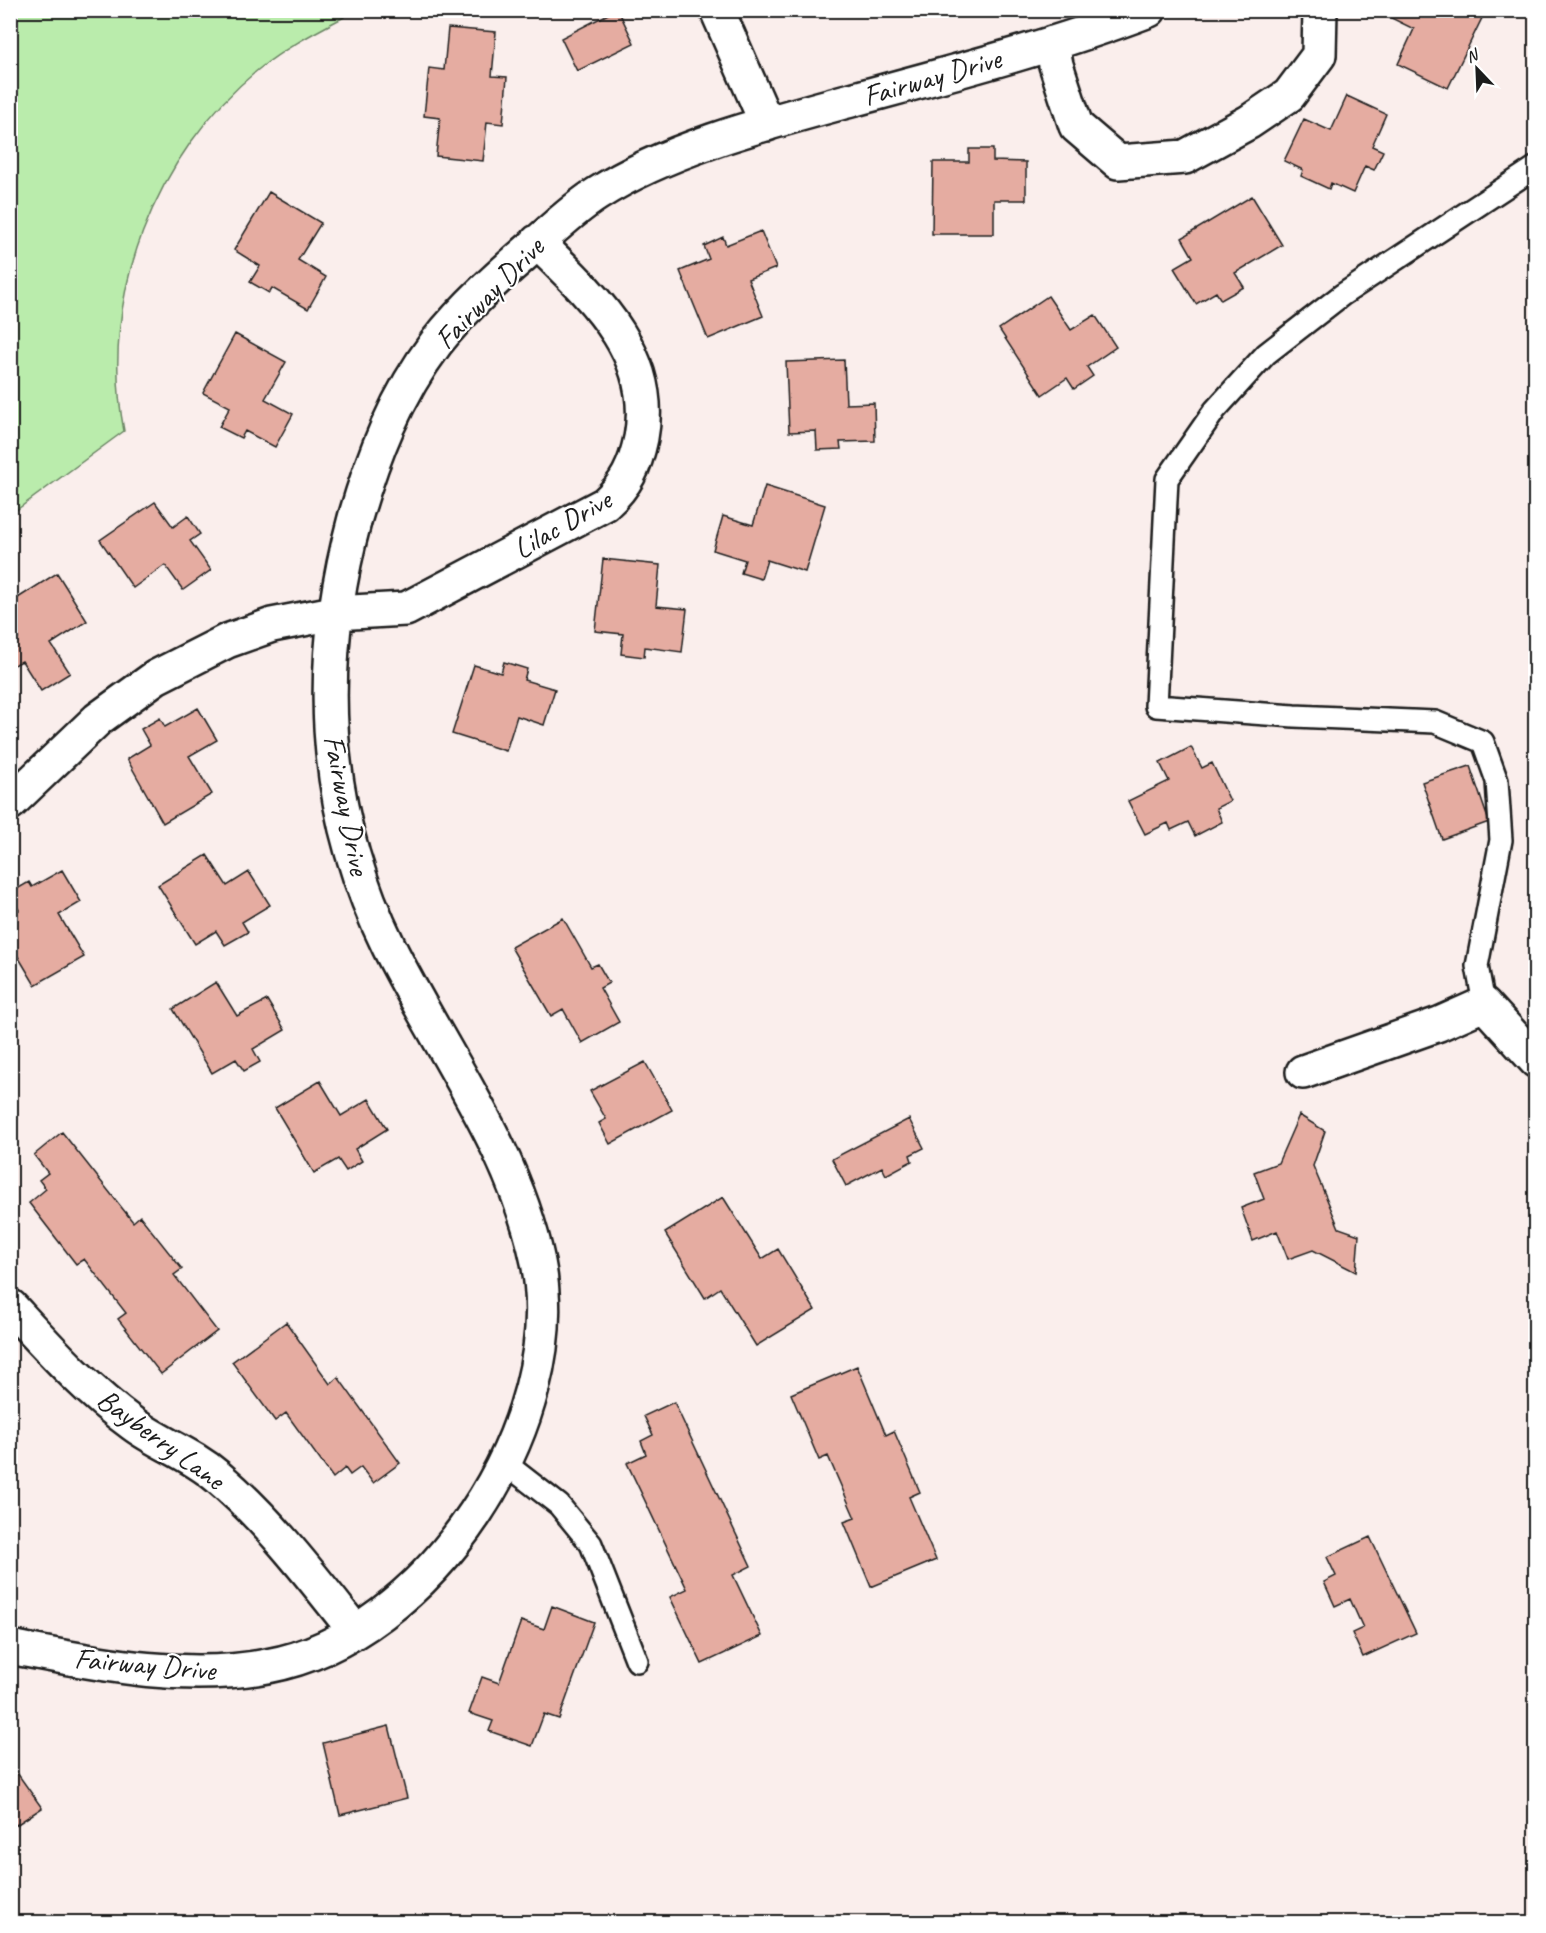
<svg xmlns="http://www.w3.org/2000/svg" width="1546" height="1933" font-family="Caveat,sans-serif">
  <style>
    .green { fill: #baecac; stroke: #6b8464; stroke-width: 1.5 }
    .building { fill: #e5aca1; stroke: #1c1c1c; stroke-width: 1.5 }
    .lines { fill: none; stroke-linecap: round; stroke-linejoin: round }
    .lane-casing { stroke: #1c1c1c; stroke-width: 26 }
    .street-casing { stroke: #1c1c1c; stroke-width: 38 }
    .lane { stroke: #fff; stroke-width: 21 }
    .street { stroke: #fff; stroke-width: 33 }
    .labels { text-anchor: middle; stroke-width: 4.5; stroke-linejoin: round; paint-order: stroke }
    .street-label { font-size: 30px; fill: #1c1c1c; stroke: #fff }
  </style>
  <rect width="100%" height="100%" fill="#faeeec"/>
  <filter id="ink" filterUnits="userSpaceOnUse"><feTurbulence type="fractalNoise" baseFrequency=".0167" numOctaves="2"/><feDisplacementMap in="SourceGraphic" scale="12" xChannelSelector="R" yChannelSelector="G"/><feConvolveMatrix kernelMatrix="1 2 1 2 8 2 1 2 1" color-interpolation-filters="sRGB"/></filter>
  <g filter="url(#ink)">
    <!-- green -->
    <path class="green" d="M11 10H343L344 17C314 33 285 48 259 69 155 154 98 298 124 431L11 514Z"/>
    <!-- building -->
    <path class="building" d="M616 10H618L634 43 577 71 561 38Z
      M1385 10H1467L1482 18 1448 88 1398 64 1414 29 1383 14Z
      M448 28 496 32 492 76 507 77 503 124 487 122 483 161 436 156 440 118 424 116 429 68 444 70Z
      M1347 96 1386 114 1372 146 1383 151 1374 170 1365 166 1353 193 1331 183 1329 189 1301 176 1303 170 1284 161 1304 119 1331 131Z
      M969 149H993V161L1026 162V200H994V234H932L933 162H969Z
      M269 192 321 223 298 260 326 277 308 309 272 288 269 293 250 282 260 266 234 250Z
      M1252 196 1282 245 1235 273 1244 287 1221 300 1216 292 1196 304 1174 268 1193 257 1182 238Z
      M761 231 776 268 748 279 763 316 708 339 680 271 709 259 704 246 723 237 726 245Z
      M1048 296 1071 330 1095 315 1116 347 1087 367 1093 376 1074 389 1067 378 1042 395 999 329Z
      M235 334 286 362 265 399 293 414 275 447 245 431 241 438 219 427 230 407 203 393Z
      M844 360 846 404 874 403 875 441 840 442 841 449 817 450 816 431 789 432 786 362Z
      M765 486 825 505 805 572 767 560 761 579 741 573 745 560 713 550 723 516 753 525Z
      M155 502 173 527 188 516 200 534 190 541 211 570 183 590 165 565 133 588 100 540Z
      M603 559 660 565 656 606 687 609 682 652 645 647 644 657 621 654 623 634 595 631Z
      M57 573 87 621 51 644 70 673 41 691 22 661 12 666 10 663V642L18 638 10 625V603Z
      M504 662 527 669 524 680 555 689 544 725 517 716 506 751 452 734 474 665 501 673Z
      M198 708 217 740 189 756 212 794 163 823 127 759 150 745 141 729 160 718 165 727Z
      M1191 747 1202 768 1212 763 1230 801 1216 808 1222 822 1195 836 1188 822 1171 830 1168 823 1145 834 1128 801 1169 781 1160 763Z
      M1470 766 1489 822 1442 839 1422 782Z
      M207 855 227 886 249 872 270 905 242 922 248 932 225 945 216 931 195 944 158 885Z
      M62 870 81 902 59 915 84 957 35 985 10 943V915L19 910 10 893 29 882 32 887Z
      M563 918 591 967 598 964 609 983 600 988 619 1022 582 1043 563 1009 551 1016 511 947Z
      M216 982 237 1016 267 1000 285 1030 253 1049 260 1062 244 1071 236 1059 212 1073 173 1009Z
      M645 1062 672 1110 610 1144 599 1123 606 1119 590 1091Z
      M320 1081 341 1116 369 1099 387 1129 355 1149 362 1161 346 1171 338 1159 314 1173 275 1108Z
      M1299 1115 1325 1131 1313 1166 1339 1228 1359 1235 1356 1272 1313 1250 1288 1259 1277 1231 1253 1241 1241 1208 1264 1199 1254 1172 1278 1163Z
      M909 1119 924 1148 910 1155 912 1161 886 1175 882 1167 846 1186 832 1159Z
      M62 1132 133 1222 140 1216 182 1269 174 1275 217 1331 161 1374 118 1319 126 1313 84 1259 76 1264 29 1203 46 1189 39 1180 48 1173 34 1155Z
      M723 1197 762 1259 778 1249 815 1310 756 1346 720 1288 705 1298 665 1233Z
      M286 1322 330 1384 338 1377 400 1463 373 1483 361 1467 350 1475 345 1468 333 1478 286 1413 275 1421 232 1362Z
      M857 1366 886 1435 894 1431 920 1492 909 1497 936 1560 871 1587 844 1522 855 1518 828 1456 819 1460 791 1394Z
      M674 1402 751 1566 733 1575 762 1636 702 1664 670 1597 687 1589 627 1463 646 1454 641 1441 653 1435 644 1416Z
      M1370 1537 1416 1633 1363 1657 1352 1633 1363 1628 1350 1599 1335 1606 1324 1582 1336 1576 1327 1557Z
      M552 1606 594 1622 559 1719 544 1714 532 1746 489 1731 493 1721 469 1713 482 1677 499 1683 521 1621 544 1629Z
      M389 1726 407 1798 340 1815 323 1743Z
      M10 1763 42 1808 10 1829Z"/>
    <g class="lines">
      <defs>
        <path id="lane" d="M1484 1004 1477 966 1501 840 1497 781 1483 742 1435 722 1294 716 1156 706 1167 479 1215 410 1266 354 1342 295 1536 167
          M505 1463 559 1505 591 1544 637 1661"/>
        <path id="street" d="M717 10 767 124
          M1052 43 1056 65 1076 126 1118 162 1185 157 1249 122 1289 95 1319 55 1320 10
          M10 803 98 719 156 677 227 641 272 625 334 613 406 609 605 504C626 485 635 467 641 438 657 354 592 296 537 242
          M1303 1072 1439 1024 1484 1004 1536 1061
          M10 1306C48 1347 87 1391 133 1424 160 1444 190 1453 218 1477 270 1521 313 1578 355 1631
          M10 1647C95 1663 181 1682 267 1666 429 1637 570 1422 538 1262 514 1147 440 1050 389 947 321 809 315 665 355 518 373 456 396 396 436 343 465 306 501 274 537 243 556 226 575 208 597 194 668 148 770 122 851 100 951 73 1052 47 1149 10"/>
      </defs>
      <!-- lane casing -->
      <use href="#lane" class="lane-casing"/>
      <!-- street casing -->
      <use href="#street" class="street-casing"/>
      <!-- lane -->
      <use href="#lane" class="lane"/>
      <!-- street -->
      <use href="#street" class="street"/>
    </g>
  </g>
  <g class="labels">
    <!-- street labels -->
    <g class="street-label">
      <text transform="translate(932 77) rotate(-16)" y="10">Fairway Drive</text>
      <text transform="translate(489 293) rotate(-46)" y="10">Fairway Drive</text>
      <text transform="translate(562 524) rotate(-30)" y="10">Lilac Drive</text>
      <text transform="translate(347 805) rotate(79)" y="10">Fairway Drive</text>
      <text transform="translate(161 1439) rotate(36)" y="10">Bayberry Lane</text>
      <text transform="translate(145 1664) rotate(5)" y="10">Fairway Drive</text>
    </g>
  </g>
  <!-- margin -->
  <rect width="1546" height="1933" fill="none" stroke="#fff" stroke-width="36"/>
  <rect x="18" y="18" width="1510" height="1897" fill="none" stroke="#1c1c1c" stroke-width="2" filter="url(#ink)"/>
  <!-- north arrow -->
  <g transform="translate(1477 69) rotate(337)" stroke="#ffffff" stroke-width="4.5" paint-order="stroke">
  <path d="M0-4.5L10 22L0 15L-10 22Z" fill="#1c1c1c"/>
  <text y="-9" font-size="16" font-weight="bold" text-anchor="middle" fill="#1c1c1c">N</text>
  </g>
</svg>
